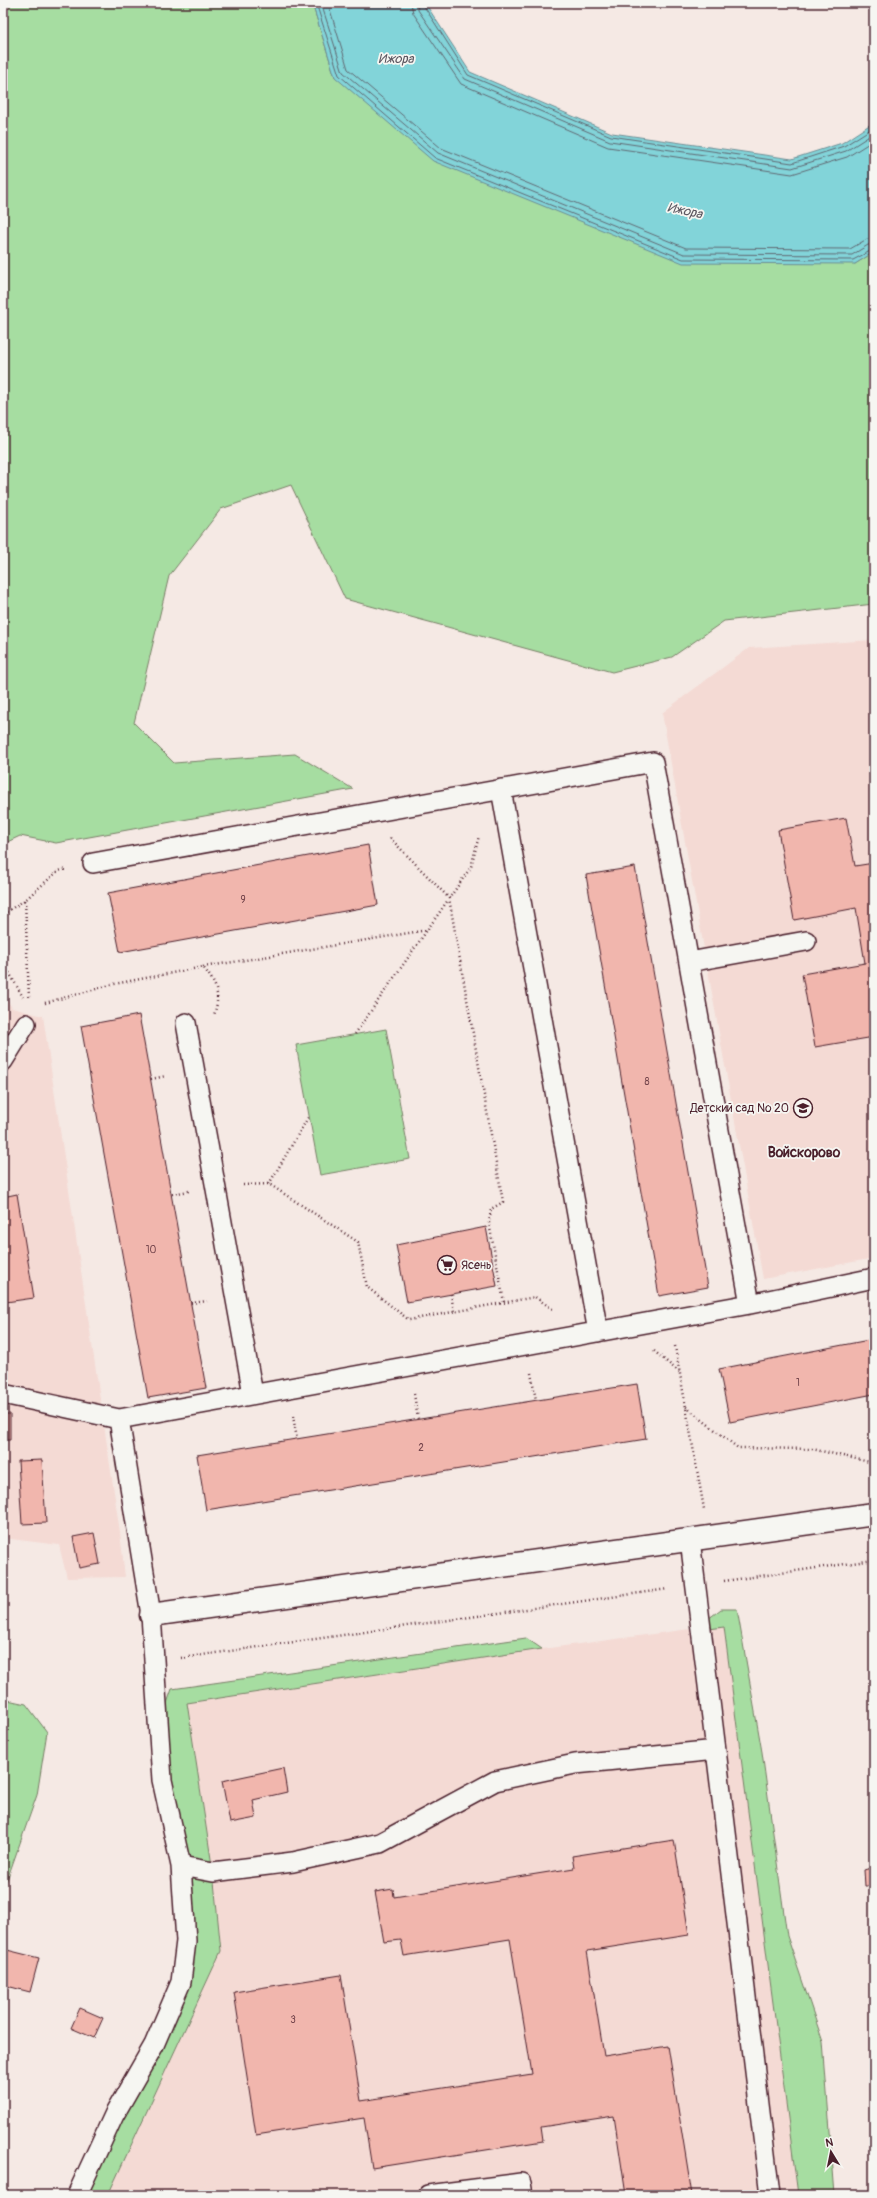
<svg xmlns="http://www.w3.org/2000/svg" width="877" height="2198" font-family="Pangolin,sans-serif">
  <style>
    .built { fill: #f4dad4 }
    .green { fill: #a6dda1; stroke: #787e66 }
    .water { fill: #82d4d9; stroke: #6c8c93 }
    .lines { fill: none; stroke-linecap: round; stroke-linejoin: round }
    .shore { stroke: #606771; stroke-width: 1 }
    .building { fill: #f1b6ad; stroke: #4a1f2b }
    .lane-casing { stroke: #4a1f2b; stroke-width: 22 }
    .street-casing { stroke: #4a1f2b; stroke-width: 25 }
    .path { stroke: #4a1f2b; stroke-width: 2.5; stroke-dasharray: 1 3; stroke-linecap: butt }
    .lane { stroke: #f6f6f2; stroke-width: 19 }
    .street { stroke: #f6f6f2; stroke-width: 22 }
    .labels { text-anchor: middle; stroke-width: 3.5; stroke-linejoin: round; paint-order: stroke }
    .number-label { font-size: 10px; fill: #74454c }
    .poi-label { font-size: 12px; fill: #4a1f2b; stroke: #f6f6f2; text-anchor: end }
    .water-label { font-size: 13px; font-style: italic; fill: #5b555f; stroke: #f6f6f2 }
    .quarter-label { font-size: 14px; font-weight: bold; fill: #4a1f2b; stroke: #f6f6f2 }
  </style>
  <rect width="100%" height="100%" fill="#f5e9e4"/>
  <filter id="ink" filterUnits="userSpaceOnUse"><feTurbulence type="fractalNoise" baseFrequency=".025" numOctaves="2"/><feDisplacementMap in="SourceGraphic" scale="8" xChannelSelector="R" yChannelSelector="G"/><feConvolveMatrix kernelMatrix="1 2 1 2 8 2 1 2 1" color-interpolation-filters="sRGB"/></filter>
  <g filter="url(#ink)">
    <!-- built -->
    <path class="built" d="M874 640V1258L763 1279 662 713 749 648Z
      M3 992 12 1008 43 1016 120 1532 125 1577 67 1578 59 1545 3 1538Z
      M724 1627 798 2195H108L221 1951 213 1872 187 1703 542 1649 690 1629Z"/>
    <!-- green -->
    <path class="green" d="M3 3H312L335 77 855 264 874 252V604L724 621 672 657 612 672 345 599 291 485 221 509 169 576 134 723 174 763 295 754 353 789 56 843 20 836 3 844Z
      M386 1029 410 1159 320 1175 296 1045Z
      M721 1609H737L762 1752 787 1936 823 2042 835 2195H798L724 1627 709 1629 708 1619Z
      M526 1638 542 1649 187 1703 213 1872 221 1951 108 2195H85L190 1980 180 1834 169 1762 164 1712 172 1689Z
      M3 1699 26 1704 47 1732 37 1795 3 1891Z"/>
    <!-- water -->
    <path class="water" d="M312 3H425L470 72 612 133 792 159 842 143 874 122V252L855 264 683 263 433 161 335 77Z"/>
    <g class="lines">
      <!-- shore -->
      <path class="shore" d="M316 3 339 75 435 158 683 259 853 260 874 249
        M321 3 343 72 438 153 684 254 852 255 868 245 874 244
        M328 3 348 69 441 148 686 248 850 249 867 239 874 238
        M411 3 413 13 461 84 608 147 792 174 847 157 874 140
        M417 3 418 10 465 79 610 141 792 168 846 151 874 133
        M422 3 468 75 611 136 792 163 844 146 874 127"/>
    </g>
    <!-- building -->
    <path class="building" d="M846 818 855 866 874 863V1037L815 1047 802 974 865 963 856 908 794 920 778 830Z
      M368 845 378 905 120 952 108 893Z
      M635 867 708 1287 659 1296 586 875Z
      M139 1015 206 1388 148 1398 81 1026Z
      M17 1194 34 1298 6 1302 3 1282V1197Z
      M486 1227 497 1286 407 1302 396 1245Z
      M874 1339V1394L730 1422 719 1369Z
      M637 1384 646 1439 206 1510 197 1455Z
      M3 1414H10V1440H3Z
      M42 1460 46 1523 22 1524 18 1461Z
      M94 1533 100 1564 79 1568 73 1537Z
      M283 1768 287 1792 253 1800 256 1818 230 1823 222 1781Z
      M674 1840 689 1935 587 1951 604 2056 668 2046 692 2195H626L614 2116 541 2127 543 2141 372 2168 364 2118 256 2135 234 1992 341 1975 361 2101 532 2074 510 1939 404 1956 401 1940 384 1942 375 1892 393 1889 394 1897 574 1868 572 1856Z
      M874 1867V1893L873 1886H865L864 1870Z
      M3 1949 39 1958 30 1992 3 1985Z
      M80 2008 103 2018 94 2038 71 2028Z"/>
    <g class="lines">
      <defs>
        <path id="lane" d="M501 789 598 1332
          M93 863 653 762 750 1304
          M689 962 806 941
          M186 1023 253 1394
          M3 1061 26 1024
          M3 1394 119 1419 750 1304 874 1278
          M716 1750 770 2195
          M181 1866 213 1872 293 1862 380 1843 495 1781 575 1764 716 1750 690 1540
          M77 2195 114 2115 154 2045 181 1982 186 1941 181 1866 162 1780 151 1615 119 1419
          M428 2195 521 2183 523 2195"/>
        <path id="street" d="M151 1615 874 1514"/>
      </defs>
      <!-- lane casing -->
      <use href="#lane" class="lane-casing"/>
      <!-- street casing -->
      <use href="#street" class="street-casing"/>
      <!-- path -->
      <path class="path" d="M390 838 449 898 503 1202 491 1209 489 1223 504 1302
        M25 900 29 998
        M3 914 25 900 58 871 67 869
        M3 962 23 997
        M203 967 427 930
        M45 1003 114 984 203 967C216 983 221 994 214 1015
        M355 1034 471 867 479 836
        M151 1079 166 1076
        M269 1184 309 1116
        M243 1185 269 1184 358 1242 367 1287 409 1320 535 1297 554 1310
        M172 1194 189 1191
        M451 1294 454 1312
        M191 1303 207 1301
        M675 1346 704 1509
        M654 1351 679 1372
        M531 1373 536 1400
        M414 1394 418 1419
        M686 1407 738 1448 812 1449 874 1463
        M293 1416 297 1439
        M724 1581 874 1560
        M181 1658 668 1589"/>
      <!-- lane -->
      <use href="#lane" class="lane"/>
      <!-- street -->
      <use href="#street" class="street"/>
    </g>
  </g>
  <!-- icons -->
  <defs>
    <symbol id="school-ring" viewBox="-11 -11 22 22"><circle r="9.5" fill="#f6f6f2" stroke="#4a1f2b" stroke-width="1.5"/><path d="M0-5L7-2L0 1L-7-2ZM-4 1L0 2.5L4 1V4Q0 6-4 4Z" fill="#4a1f2b"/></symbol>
    <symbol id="supermarket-ring" viewBox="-11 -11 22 22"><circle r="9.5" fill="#f6f6f2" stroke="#4a1f2b" stroke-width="1.5"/><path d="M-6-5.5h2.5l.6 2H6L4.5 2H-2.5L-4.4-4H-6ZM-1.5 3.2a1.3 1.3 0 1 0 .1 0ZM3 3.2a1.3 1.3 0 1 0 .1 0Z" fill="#4a1f2b"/></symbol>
  </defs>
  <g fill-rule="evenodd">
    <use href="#school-ring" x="792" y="1097" width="22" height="22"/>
    <use href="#supermarket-ring" x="436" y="1254" width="22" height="22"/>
  </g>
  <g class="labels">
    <!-- number labels -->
    <g class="number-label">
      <text x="243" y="903">9</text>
      <text x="647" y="1085">8</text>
      <text x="151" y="1253">10</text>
      <text x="798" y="1386">1</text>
      <text x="421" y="1451">2</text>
      <text x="293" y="2023">3</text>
    </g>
    <!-- poi labels -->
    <g class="poi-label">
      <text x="789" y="1112">Детский сад № 20</text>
      <text x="461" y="1269" text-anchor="start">Ясень</text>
    </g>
    <!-- water labels -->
    <g class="water-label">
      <text x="396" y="63">Ижора</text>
      <text transform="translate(685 210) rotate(12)" y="5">Ижора</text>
    </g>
    <!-- quarter labels -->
    <g class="quarter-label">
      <text x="804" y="1157">Войскорово</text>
    </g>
  </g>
  <!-- margin -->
  <rect width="877" height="2198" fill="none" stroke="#f6f6f2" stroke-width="16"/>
  <rect x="8" y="8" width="861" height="2182" fill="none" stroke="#4a1f2b" stroke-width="1.5" filter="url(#ink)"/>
  <!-- north arrow -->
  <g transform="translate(831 2152) rotate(350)" stroke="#f6f6f2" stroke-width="3" paint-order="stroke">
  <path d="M0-3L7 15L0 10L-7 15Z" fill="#4a1f2b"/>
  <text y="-6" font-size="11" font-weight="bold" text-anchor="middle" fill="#4a1f2b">N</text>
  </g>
</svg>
